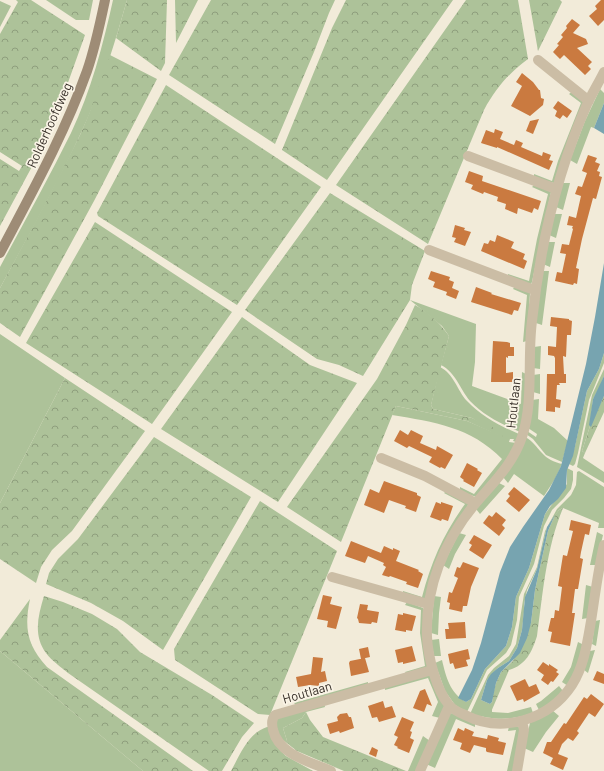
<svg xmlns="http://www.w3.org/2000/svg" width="604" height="771" font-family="Barlow,sans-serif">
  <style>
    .green { fill: #adc299 }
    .forest { fill: url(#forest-crowns) }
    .water { fill: #77a4b0 }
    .building { fill: #ca7a40 }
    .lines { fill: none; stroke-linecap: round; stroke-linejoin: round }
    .minor { stroke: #cbbda5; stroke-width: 10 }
    .secondary { stroke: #9e8c76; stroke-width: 10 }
    .labels { text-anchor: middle; stroke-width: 3.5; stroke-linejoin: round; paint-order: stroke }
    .street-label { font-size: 13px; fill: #362e27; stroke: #faf4e6 }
  </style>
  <defs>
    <pattern id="forest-crowns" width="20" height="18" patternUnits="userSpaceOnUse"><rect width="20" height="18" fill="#adc299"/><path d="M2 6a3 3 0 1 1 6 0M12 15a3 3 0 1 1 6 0" fill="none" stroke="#8e9e7d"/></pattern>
  </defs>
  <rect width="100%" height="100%" fill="#f2ebd9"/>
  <!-- green -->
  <path class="green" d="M113 0H127C116 39 104 78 89 115 63 174 31 231 0 288V267C24 222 49 178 71 133 91 91 103 45 113 0Z
    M0 1 11 6 0 27Z
    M600 89 604 93V103L594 128 591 127 577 164 570 160 585 121Z
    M573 91 584 102 554 183 534 178V174L552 181 558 161 581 103 569 94Z
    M563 183H570L563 210 556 207Z
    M535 184 551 192 532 282 531 284 508 278V274L529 281 537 239 548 194 532 187Z
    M555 214H562L556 238 549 235Z
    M548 242H555L550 267 543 264Z
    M542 271H549L542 325 536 323Z
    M515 286 530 293 527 341 523 342 527 295 513 289Z
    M410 300 476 324 475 362 472 386 521 404 522 372 526 374 525 410 520 432C502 424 484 416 470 401 460 389 456 373 441 365L449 336 442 326Z
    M0 334 65 378 0 503Z
    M541 346 540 369 533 368 534 347Z
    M604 353V363L589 400 578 453 575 464 573 466 569 464 575 446 587 391 599 369Z
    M440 367C454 374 457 390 467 401 481 416 500 426 519 434L516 442 513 441 514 439H510L509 442 516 443 507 460 476 497 460 491V487L474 494 502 459C471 427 434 422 392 415L396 406 467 421 502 436 472 418 433 409 431 405Z
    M604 369V376L601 384 593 399 590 426 582 451 585 453 583 458 604 472V483L577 467 592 395Z
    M540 374V394L533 392V375Z
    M539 399 538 419 554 428 568 441 562 462 546 455 533 439 526 434 527 431 536 437 537 434 528 428 532 400Z
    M525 437C533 441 536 447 542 453 547 459 554 462 562 464L555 479 544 496 514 474 508 483 503 477Z
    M567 468 573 471V480L571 489 564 498 552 510 544 526 534 564 519 597 517 620 511 645 506 653 487 670 467 712 455 705 445 691 435 663 442 660C446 677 450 693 466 702L471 699 485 669 506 646 512 627 516 597 529 568 545 514 567 484Z
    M579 471 604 487V528H598L599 523 563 508 559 510 547 527 537 569 527 590 524 604V612L522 630 517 648 509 661 498 668 487 680 481 700 490 704 492 702V712L508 713 531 707 533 713C507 721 497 720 470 714L488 675 494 668 509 656 516 644 524 594 537 567 545 531 557 509 571 495 576 485 577 472Z
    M499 483 505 486 480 514 476 509Z
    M447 490 468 502V505L427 596 423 600 403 595V591L422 597C431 562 444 533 465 504L444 493Z
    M597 532 603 535 596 565H590Z
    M459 533 466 535 455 554 449 569 443 565Z
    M586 585 593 587 588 618 582 619Z
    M434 596 441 597 439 613 438 635 431 633Z
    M407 602 423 608 424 610 428 662 427 667 407 675 405 672 425 666 420 633 421 610 405 605Z
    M600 620 596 646 592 644 595 621Z
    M439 639 441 656H434L431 640Z
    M578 642 584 645 583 652 568 686 562 682 571 667Z
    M595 650 588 673 584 670 590 651Z
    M0 651 143 771H0Z
    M425 674 431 676 445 707 440 718 432 716 438 702 428 678 385 690V686Z
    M368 682V685L296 705 294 703Z
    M559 686 563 691 552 702 539 710 536 704 541 701Z
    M324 703 325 707 306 712 302 718 283 728 288 744 278 736 275 718Z
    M552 710 559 716 546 732 533 752 524 748 530 723Z
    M452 713 475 723V727L456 719 435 768 426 764 450 714Z
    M509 726H517L520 728 514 771H507L516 730 508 731Z
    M423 736 430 741 417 771H408Z"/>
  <!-- forest -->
  <path class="forest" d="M16 0H31L85 35 60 105 35 161 0 226V159L19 171 22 166 0 152V34L18 2Z
    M46 0H93L89 20H76Z
    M127 0H167L165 63 161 71 116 38Z
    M175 0H198L176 43Z
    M211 0H335L329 13 314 52 275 144 169 75Z
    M346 0H453L327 180 282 150 332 28Z
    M466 0H518L528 59C508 74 496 88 484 110L428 244 336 185Z
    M529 0H560L562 2 538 51Z
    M110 55 157 79 94 201 20 337 0 323V288L47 200 80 135 89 114Z
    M166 85 321 187 237 305 98 216 97 213Z
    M330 193 425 251 412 285 410 300 363 376 339 365 317 359 245 310Z
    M95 222 232 312 152 424 26 343Z
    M415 305C429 313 440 323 449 336L431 405 433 409 472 418 503 432 502 437 467 421 396 406 341 542 287 507 377 379 406 325Z
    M242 317 310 365 357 383 278 502 161 429Z
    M65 378 145 431 72 531 52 550 41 567 36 583 0 559V503Z
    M604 396V412L585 453 582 451 590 426Z
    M154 437 251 497 163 650 123 621 91 603 46 584 49 573 58 559 78 539Z
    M260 501 337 551 270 715 258 714 175 660 174 649Z
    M563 508C546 549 543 593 537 636 532 652 526 665 509 670L491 712 493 694 496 683 501 672 513 661 531 623 535 590 548 531 555 515 559 510Z
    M44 596 63 602 92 614 117 629 140 652 212 695 254 723 242 737 222 771H209L68 673C61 667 52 661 46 653 33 635 38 616 44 596Z
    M30 599C24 628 27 645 47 667L193 771H143L0 651V640Z
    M306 712 310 720 323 737 406 771H344L297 751 288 744 283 728 302 718Z
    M267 727H269L280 750 286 756 313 771H231C240 755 248 733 267 727Z"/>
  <!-- water -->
  <path class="water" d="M604 103V134L594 128Z
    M604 263V353L599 369 587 391 573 456 567 470 566 488 558 499 550 506 545 514 529 568 516 597 512 627 506 646 485 669 471 699 466 702 458 698 472 670 481 643 500 572 510 547 523 527 549 490 561 466 586 364 595 317Z
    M604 376V396L591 427 589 425 593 399Z
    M555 515 548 531 535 590 531 623 527 638 520 653 501 672 496 683 492 702 490 704 481 700 487 680 491 674 498 668 509 661 517 648 522 630 525 597 537 569 547 527Z"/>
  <!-- building -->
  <path class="building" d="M601 0H604V20L598 26 589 16 597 9 595 6Z
    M572 19 580 25 573 33 586 39 588 44 577 48 592 62 588 66 591 69 585 75 564 55 560 59 553 52 559 45 557 44 563 37 561 35 567 28 566 26Z
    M522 73 533 82 539 90H540L541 98 544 99 543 105 530 116 511 106 522 86 516 82Z
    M558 101 572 111 567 118 563 115 560 119 555 116 557 111 553 108Z
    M539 119 533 134 526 131 530 121Z
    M495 129 503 132 500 139 514 145 516 140 523 143 521 147 542 156 543 152 551 155 549 160 553 161 549 170 497 147V148L481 143 486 130 494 133Z
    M588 155 597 158 595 162 600 164 597 171 600 172 599 176 602 177 596 199 593 198 582 239 576 268 579 269 577 284 574 283 573 285 555 281 557 272 562 273 566 254 560 253 562 244 569 245 573 229 572 228 573 226 567 225 569 216 576 218 581 196 575 194 578 186 582 187 587 173 582 171Z
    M469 171 483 176 482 181 541 201 538 210 534 208 532 213 518 208 517 214 505 209 506 204 497 201 498 197 484 192 483 194 471 189 473 185 465 182Z
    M455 225 465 228 464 230 471 232 465 246 454 242 456 238 452 237Z
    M497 235 514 242 511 248 525 254 523 259 527 261 524 269 481 251 484 243 488 244 490 240 495 242Z
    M431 271 450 277 449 280 454 282 452 288 459 291 456 299 446 295 447 292 433 287 435 282 428 279Z
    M476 287 492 293 491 294 521 303 518 311 514 310 512 315 471 302Z
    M551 317 569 319V320L572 321 571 335H567L566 357 563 356 564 374H566V383H559L560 385H557L556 399 561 400 560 408 555 407V412L546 411 547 374H555V358L554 356 548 355V346L556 347 557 327 550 326Z
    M493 341 507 342 510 343V347H514V356H508V358L506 357V373L513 372V382H491Z
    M400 430 408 435 411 430 423 436 420 443 436 450 437 446 453 455 445 469 441 467 440 468 429 462 432 457 409 446 407 448 394 441Z
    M467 463 478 469 477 470 482 473 474 487 463 481 464 480 460 477Z
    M384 481 417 493V495L421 497 416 512 405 508 406 506 389 500 384 513 364 505 370 489 379 493Z
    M514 487 530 500 519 512 506 501 510 496 508 494Z
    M436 502 441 504V502L453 506 448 521 442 519 441 521 430 517Z
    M496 512 506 520 502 525 505 528 499 536 483 523 489 515 492 517Z
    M571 520 591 525 589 535 585 534 581 552 580 558 583 559 578 589H575L572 613H575L570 646 550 642 552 632 548 631 551 618H554L555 610 559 611 562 587 558 586 563 555 567 556 573 531 569 530Z
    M474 535 492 545 483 559 469 550 472 545 469 543Z
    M351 541 381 553 384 546 393 550V548L400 551 396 561 419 570 418 571 423 574 418 588 406 584 407 582 390 576 389 577 382 575 386 567 383 565 384 563 368 556 365 563 345 556Z
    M463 562 479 568 471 587 467 606H463L462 612 449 609 450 603 447 602 449 592 452 593 458 578 454 576 457 567 460 568Z
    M323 595 332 597 330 604 342 607 336 629 327 627 328 621 317 619Z
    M360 604 368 605 367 610 379 612 377 623 372 622 371 624 359 623 358 619 357 618Z
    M403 613 416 616 412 631 406 630V632L395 630 398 614 403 615Z
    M465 622 466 638 446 639 445 629H449L448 623Z
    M412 646 416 661 403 664V662L398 663 395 650Z
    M368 647 370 657 361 659 359 649Z
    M468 649 470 659 466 660 468 666 455 669 453 663 450 664 448 654Z
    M313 657 323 658 321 672 325 671 327 681 319 683V686L310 685 298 687 296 677 311 674Z
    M365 658 369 672 351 676 349 663 350 661Z
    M543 662 549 666V664L558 670 556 672 559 674 553 682 551 681 548 685 541 680 544 675 537 670Z
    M597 671 604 674V684L593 680Z
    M525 679 529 687 536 684 540 693 524 702 523 699 517 701 510 686Z
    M425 689 432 706 427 704 424 712 413 708 420 691Z
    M591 694 604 704 595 717 589 713 577 731 579 733 573 741 568 738 562 744 558 754 568 758 563 770 550 764 553 758 543 753 547 742H551L564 723 566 724 584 697 587 699Z
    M383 701 385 708 392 706 396 717 379 722 377 717 372 718 368 706Z
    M347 713 349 717H351L354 728 340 733 339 731 330 734 327 724 338 721 337 717 340 714Z
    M402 717 414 722 410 731 412 732 410 738 414 740 409 753 397 748 398 747 394 745 398 737 394 735Z
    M458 728 464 731 465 728 474 732 472 736 487 739 488 735 499 738 498 741 506 743 503 755 487 752 486 751V748L474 745 470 753 460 749 462 743 453 740Z
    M372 747 378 750 376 757 369 754Z"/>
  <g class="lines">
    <!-- minor -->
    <path class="minor" d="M538 60 589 101
      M604 72C599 82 593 92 588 102 557 172 540 246 532 321 527 359 534 401 522 437 513 464 493 483 475 504 444 541 425 588 427 637 428 656 436 690 449 705 453 710 460 713 465 715 502 734 549 720 572 685 584 666 587 644 591 621 595 596 598 570 604 545
      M468 156 556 189
      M429 250 526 287 535 290
      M381 458 425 476 470 500 475 504
      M332 577 428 604
      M331 771C311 762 279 755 273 730 272 725 271 720 275 715L432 670
      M420 771 449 706
      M517 771 524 730 522 721"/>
    <!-- secondary -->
    <path class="secondary" d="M0 253C31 194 64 135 87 71 95 48 100 24 105 0"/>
  </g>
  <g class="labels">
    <!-- street labels -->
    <g class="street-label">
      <text transform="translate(49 125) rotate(-66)" y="5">Rolderhoofdweg</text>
      <text transform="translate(513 403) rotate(-84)" y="5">Houtlaan</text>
      <text transform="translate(307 692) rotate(-16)" y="5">Houtlaan</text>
    </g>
  </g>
</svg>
